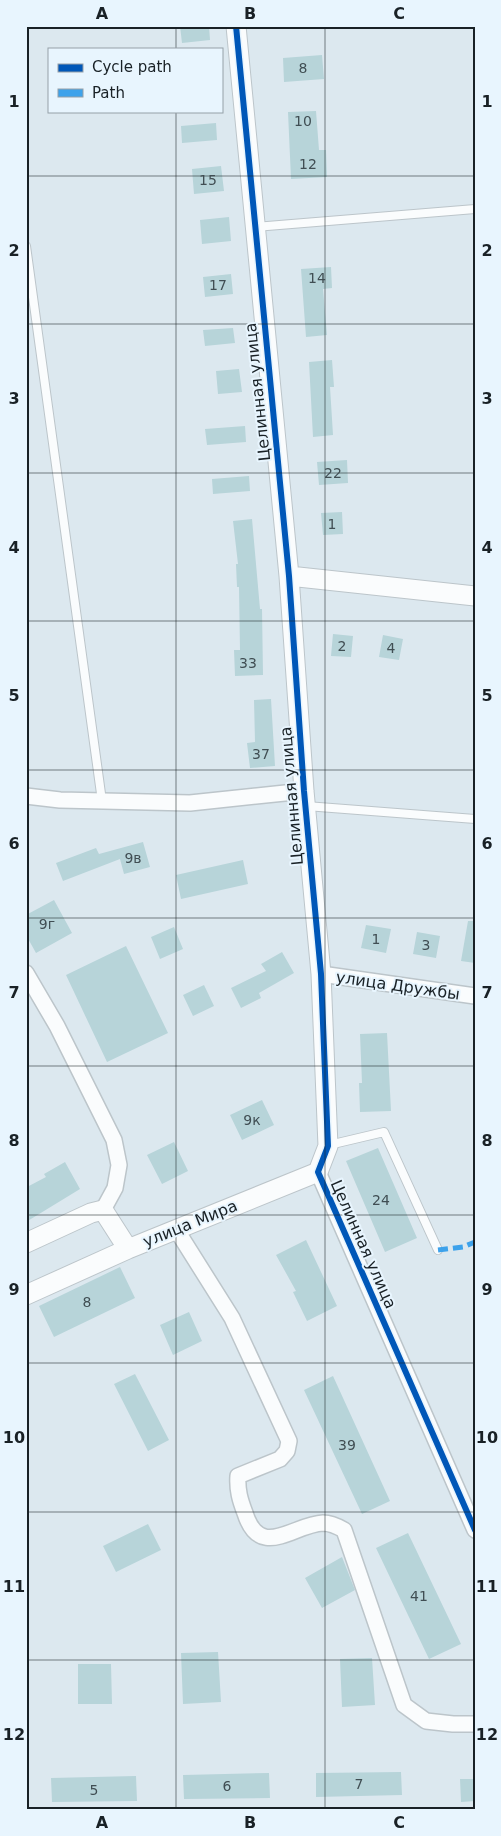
<svg xmlns="http://www.w3.org/2000/svg" width="501" height="1836" font-family="'DejaVu Sans',sans-serif">
  <style>
    .building { fill: #b7d4d9 }
    .lines { fill: none; stroke-linecap: round; stroke-linejoin: round }
    .service-casing { stroke: #bcc5ca; stroke-width: 10 }
    .minor-casing { stroke: #bcc5ca; stroke-width: 18 }
    .tertiary-casing { stroke: #bcc5ca; stroke-width: 21 }
    .service { stroke: #fafcfd; stroke-width: 8 }
    .minor { stroke: #fafcfd; stroke-width: 15 }
    .tertiary { stroke: #fafcfd; stroke-width: 19 }
    .quiet { stroke: #3da2eb; stroke-width: 5; stroke-dasharray: 10 5; stroke-linecap: butt }
    .cycleway-casing { stroke: #e8f5fe; stroke-width: 9 }
    .cycleway { stroke: #0057b8; stroke-width: 6 }
    .grid { fill: none; stroke: #192126; stroke-width: 1; stroke-opacity: 0.55 }
    .labels { text-anchor: middle; stroke-width: 4; stroke-linejoin: round; paint-order: stroke }
    .number-label { font-size: 14px; fill: #404e53 }
    .street-label { font-size: 16px; fill: #192126; stroke: #e8f5fe }
    .neatline { fill: none; stroke: #192126; stroke-width: 2 }
    .grid-label { font-size: 16px; text-anchor: middle; font-weight: bold; fill: #192126 }
  </style>
  <rect width="100%" height="100%" fill="#dce8ef"/>
  <!-- building -->
  <path class="building" d="M180 26H209L210 40 182 43Z
    M322 55 324 79 284 82 283 58Z
    M316 111 319 150H326L327 177 291 179 288 112Z
    M216 123 217 140 182 143 181 126Z
    M221 166 224 191 194 194 192 169Z
    M229 217 231 241 202 244 200 220Z
    M331 267 332 288 323 289 327 335 306 337 301 269Z
    M231 274 233 294 205 297 203 277Z
    M233 328 235 343 205 346 203 330Z
    M332 360 334 387H330L333 435 313 437 309 362Z
    M239 369 242 392 218 394 216 371Z
    M245 426 246 442 207 445 205 429Z
    M347 460 348 483 319 485 317 462Z
    M249 476 250 491 213 494 212 479Z
    M342 512 343 534 323 535 321 513Z
    M252 519 260 609H262L263 675 235 676 234 650H240L239 587H237L236 564H238L233 521Z
    M333 634 353 636 351 657 331 656Z
    M383 635 403 639 399 660 379 657Z
    M271 699 275 766 250 768 247 743 255 742 254 700Z
    M143 842 150 867 124 874 120 859 63 881 56 863 96 848 99 854Z
    M243 860 248 884 181 899 176 875Z
    M54 900 72 933 36 953 26 935V915Z
    M468 921H475V963L461 961Z
    M366 925 391 929 386 953 361 948Z
    M174 927 183 949 160 959 151 937Z
    M417 932 440 936 436 958 413 954Z
    M126 946 168 1033 107 1062 66 975Z
    M282 952 294 973 259 993 261 998 241 1008 231 988 266 971 261 964Z
    M204 985 214 1006 193 1016 183 995Z
    M387 1033 391 1111 360 1112 359 1083H362L360 1034Z
    M262 1100 274 1125 242 1140 230 1115Z
    M174 1142 188 1171 162 1184 147 1155Z
    M378 1148 417 1238 385 1252 346 1161Z
    M65 1162 80 1189 26 1222V1184L27 1187 46 1177 44 1174Z
    M306 1240 337 1306 307 1321 293 1292 296 1291 276 1255Z
    M120 1267 135 1298 54 1337 39 1306Z
    M189 1312 202 1341 173 1355 160 1325Z
    M135 1374 169 1440 148 1451 114 1384Z
    M333 1376 390 1501 362 1514 304 1390Z
    M148 1524 161 1550 116 1572 103 1546Z
    M408 1533 461 1644 429 1659 376 1548Z
    M342 1557 355 1590 322 1608 305 1578Z
    M218 1652 221 1702 183 1704 181 1653Z
    M372 1658 375 1705 342 1707 340 1659Z
    M78 1664H111L112 1704H78Z
    M401 1772 402 1795 316 1797V1773Z
    M269 1773 270 1798 184 1799 183 1775Z
    M136 1776 137 1801 52 1802 51 1778Z
    M460 1779H475V1801L461 1802Z"/>
  <g class="lines">
    <defs>
      <path id="service" d="M255 227 475 209
        M26 246 102 801
        M306 806 475 819
        M329 1145 384 1132 438 1250"/>
      <path id="minor" d="M26 796 60 800 190 803 304 791
        M26 973 57 1026 114 1140 119 1165 115 1188 103 1210
        M321 974 475 996
        M318 1172 475 1530
        M176 1229 232 1318 289 1441 287 1451 280 1459 238 1476C237 1490 240 1500 245 1513 260 1561 294 1524 323 1523 331 1523 337 1526 344 1530L404 1705 426 1721 453 1724H475"/>
      <path id="tertiary" d="M289 576 475 596
        M26 1243 91 1213 103 1210 128 1249
        M26 1295 128 1249 318 1172 328 1146 321 974 304 791 289 576 236 26"/>
    </defs>
    <!-- service casing -->
    <use href="#service" class="service-casing"/>
    <!-- minor casing -->
    <use href="#minor" class="minor-casing"/>
    <!-- tertiary casing -->
    <use href="#tertiary" class="tertiary-casing"/>
    <!-- service -->
    <use href="#service" class="service"/>
    <!-- minor -->
    <use href="#minor" class="minor"/>
    <!-- tertiary -->
    <use href="#tertiary" class="tertiary"/>
    <!-- quiet -->
    <path class="quiet" d="M438 1250 463 1247 475 1242"/>
    <defs>
      <path id="cycleway" d="M236 26 289 576 304 791 321 974 328 1146 318 1172 475 1530"/>
    </defs>
    <!-- cycleway casing -->
    <use href="#cycleway" class="cycleway-casing"/>
    <!-- cycleway -->
    <use href="#cycleway" class="cycleway"/>
  </g>
  <!-- grid -->
  <path class="grid" d="M176 26V49M325 26V1810M176 111V1810M26 176H475M26 324H475M26 473H475M26 621H475M26 770H475M26 918H475M26 1066H475M26 1215H475M26 1363H475M26 1512H475M26 1660H475"/>
  <g class="labels">
    <!-- number labels -->
    <g class="number-label">
      <text x="303" y="73">8</text>
      <text x="303" y="126">10</text>
      <text x="308" y="169">12</text>
      <text x="208" y="185">15</text>
      <text x="317" y="283">14</text>
      <text x="218" y="290">17</text>
      <text x="333" y="478">22</text>
      <text x="332" y="529">1</text>
      <text x="342" y="651">2</text>
      <text x="391" y="653">4</text>
      <text x="248" y="668">33</text>
      <text x="261" y="759">37</text>
      <text x="133" y="863">9в</text>
      <text x="47" y="929">9г</text>
      <text x="376" y="944">1</text>
      <text x="426" y="950">3</text>
      <text x="252" y="1125">9к</text>
      <text x="381" y="1205">24</text>
      <text x="87" y="1307">8</text>
      <text x="347" y="1450">39</text>
      <text x="419" y="1601">41</text>
      <text x="359" y="1789">7</text>
      <text x="227" y="1791">6</text>
      <text x="94" y="1795">5</text>
    </g>
    <!-- street labels -->
    <g class="street-label">
      <text transform="translate(257 392) rotate(-96)" y="6">Целинная улица</text>
      <text transform="translate(291 796) rotate(-95)" y="6">Целинная улица</text>
      <text transform="translate(398 985) rotate(8)" y="6">улица Дружбы</text>
      <text transform="translate(190 1223) rotate(-22)" y="6">улица Мира</text>
      <text transform="translate(364 1244) rotate(66)" y="6">Целинная улица</text>
    </g>
  </g>
  <!-- border -->
  <rect width="501" height="1836" fill="none" stroke="#e8f5fe" stroke-width="55"/>
  <!-- legend -->
  <rect x="48" y="48" width="175" height="65" fill="#e8f5fe" stroke="#95a0a8"/>
  <rect x="58" y="64" width="25" height="8" fill="#0057b8" stroke="#95a0a8"/>
  <text x="92" y="72" font-size="15" fill="#192126">Cycle path</text>
  <rect x="58" y="89" width="25" height="8" fill="#3da2eb" stroke="#95a0a8"/>
  <text x="92" y="98" font-size="15" fill="#192126">Path</text>
  <rect x="28" y="28" width="446" height="1780" class="neatline"/>
  <g class="grid-label">
    <text x="102" y="19">A</text>
    <text x="250" y="19">B</text>
    <text x="399" y="19">C</text>
    <text x="14" y="107">1</text>
    <text x="487" y="107">1</text>
    <text x="14" y="256">2</text>
    <text x="487" y="256">2</text>
    <text x="14" y="404">3</text>
    <text x="487" y="404">3</text>
    <text x="14" y="553">4</text>
    <text x="487" y="553">4</text>
    <text x="14" y="701">5</text>
    <text x="487" y="701">5</text>
    <text x="14" y="849">6</text>
    <text x="487" y="849">6</text>
    <text x="14" y="998">7</text>
    <text x="487" y="998">7</text>
    <text x="14" y="1146">8</text>
    <text x="487" y="1146">8</text>
    <text x="14" y="1295">9</text>
    <text x="487" y="1295">9</text>
    <text x="14" y="1443">10</text>
    <text x="487" y="1443">10</text>
    <text x="14" y="1592">11</text>
    <text x="487" y="1592">11</text>
    <text x="14" y="1740">12</text>
    <text x="487" y="1740">12</text>
    <text x="102" y="1828">A</text>
    <text x="250" y="1828">B</text>
    <text x="399" y="1828">C</text>
  </g>
</svg>
